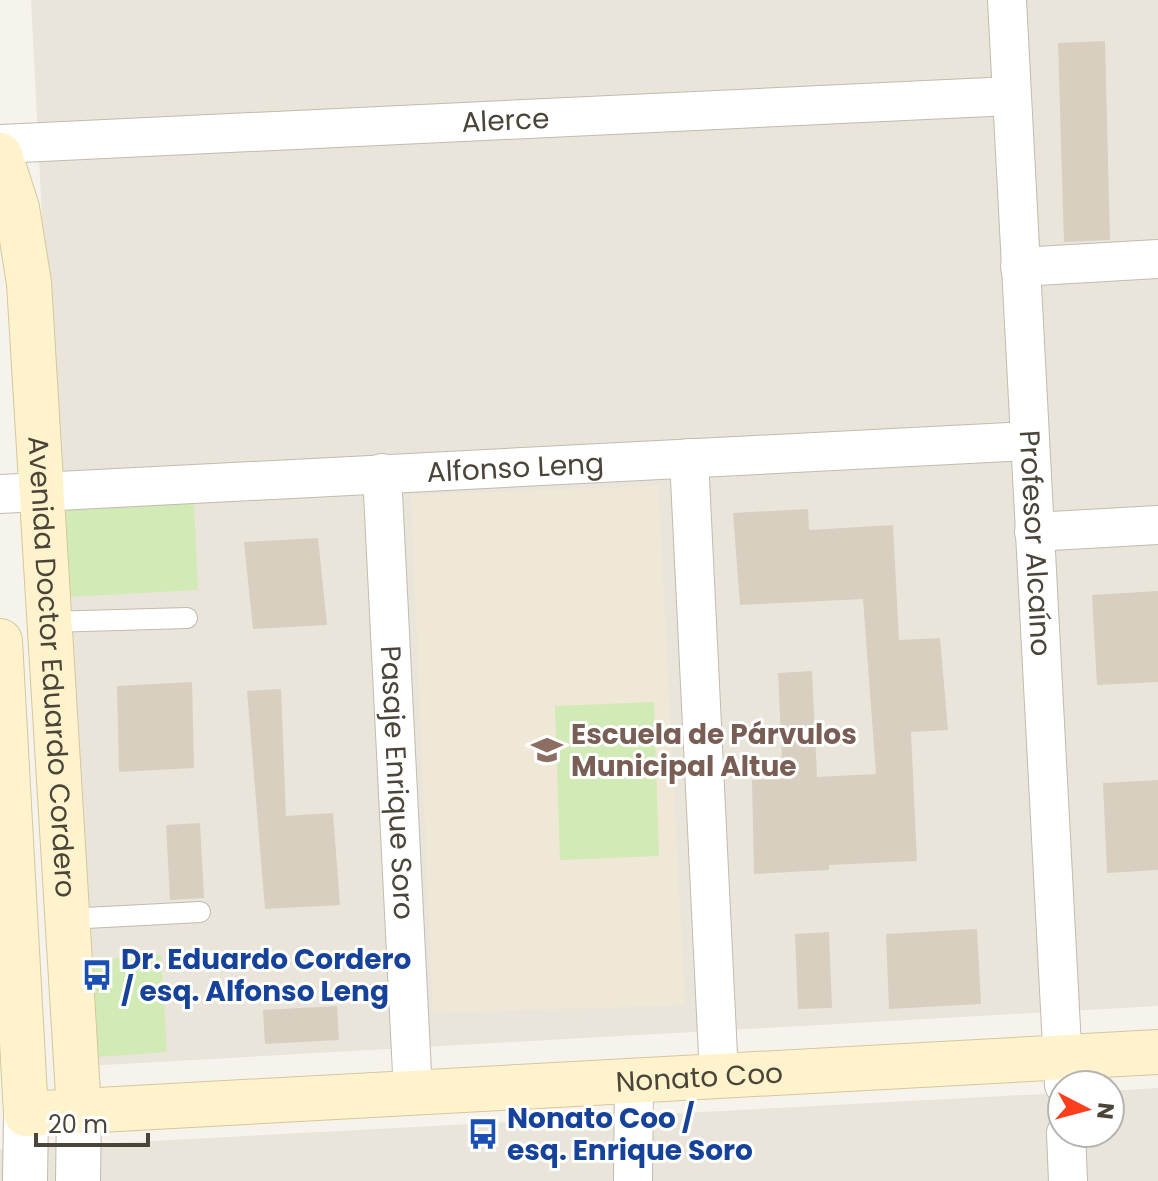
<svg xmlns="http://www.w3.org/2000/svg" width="1158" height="1181" font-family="Poppins,sans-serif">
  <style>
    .residential { fill: #eae5da }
    .education { fill: #efe8d6 }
    .green { fill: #d2eab5 }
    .building { fill: #d8cfc1 }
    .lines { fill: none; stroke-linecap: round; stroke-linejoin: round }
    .service-casing { stroke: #c2bbae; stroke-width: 22 }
    .minor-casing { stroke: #c2bbae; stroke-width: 40 }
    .tertiary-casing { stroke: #c2bbae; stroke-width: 46 }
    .secondary-casing { stroke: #d6c79b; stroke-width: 46 }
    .service { stroke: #fff; stroke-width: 20 }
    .minor { stroke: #fff; stroke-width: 38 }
    .tertiary { stroke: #fff; stroke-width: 44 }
    .secondary { stroke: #fff3cd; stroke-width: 44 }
    .labels { text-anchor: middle; stroke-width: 6; stroke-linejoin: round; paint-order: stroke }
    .street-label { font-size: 28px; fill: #4b4439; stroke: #fff }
    .education-label { font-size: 28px; font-weight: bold; fill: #785e54; stroke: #fff; text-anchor: start }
    .transit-label { font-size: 28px; font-weight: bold; fill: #164399; stroke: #fff; text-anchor: start }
  </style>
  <rect width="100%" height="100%" fill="#f6f3ec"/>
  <!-- residential -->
  <path class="residential" d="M31 0H1158V1006L85 1066Z
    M1158 1088V1181H0V1149L1062 1093V1133H1110V1091Z"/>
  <!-- education -->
  <path class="education" d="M658 486 685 1005 433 1013 411 495Z"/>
  <!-- green -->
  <path class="green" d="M194 503 198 590 68 597 63 510Z
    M654 702 659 856 560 860 555 706Z
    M161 955 167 1052 96 1057 90 960Z"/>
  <!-- building -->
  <path class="building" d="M1105 41 1110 240 1064 242 1058 43Z
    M808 509 809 530 893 525 899 640 940 638 948 730 911 732 917 861 829 865V870L754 874 752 780 783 779 778 673 812 671 817 777 876 774 863 599 740 605 733 513Z
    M318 538 327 625 253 629 244 542Z
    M1158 591V682L1097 685 1092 595Z
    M192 682 194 768 119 772 117 686Z
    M281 689 286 816 333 813 340 905 265 909 247 691Z
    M1158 780V870L1107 873 1103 783Z
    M200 823 204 898 170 900 166 825Z
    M977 929 981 1004 889 1009 886 934Z
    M829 932 832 1008 798 1009 795 934Z
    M337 1006 339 1040 265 1044 263 1010Z"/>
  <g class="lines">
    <defs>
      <path id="service" d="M49 622 187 618
        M67 919 200 912"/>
      <g id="minor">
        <path id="s1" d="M1007 0 1064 1085"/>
        <path id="s2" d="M0 144 1011 96"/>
        <path d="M1020 267 1158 259"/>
        <path d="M689 458 719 1076"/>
        <path id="s3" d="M382 473 413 1093"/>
        <path id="s4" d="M0 494 1029 441"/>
        <path d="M1034 532 1158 525"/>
        <path d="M1066 1133 1068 1181"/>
        <path d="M633 1181 634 1081"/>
      </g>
      <path id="tertiary" d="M25 1181 26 1114
        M78 1181 79 1111"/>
      <g id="secondary">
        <path id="s5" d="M0 155 17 208 29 283 79 1111"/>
        <path id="s6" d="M0 641 26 1114 1158 1052"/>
      </g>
    </defs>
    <!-- service casing -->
    <use href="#service" class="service-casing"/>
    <!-- minor casing -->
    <use href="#minor" class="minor-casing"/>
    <!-- tertiary casing -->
    <use href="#tertiary" class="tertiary-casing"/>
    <!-- secondary casing -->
    <use href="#secondary" class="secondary-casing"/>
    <!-- service -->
    <use href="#service" class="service"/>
    <!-- minor -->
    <use href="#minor" class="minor"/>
    <!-- tertiary -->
    <use href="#tertiary" class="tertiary"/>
    <!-- secondary -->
    <use href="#secondary" class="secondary"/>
  </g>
  <!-- icons -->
  <defs>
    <symbol id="school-bare" viewBox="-9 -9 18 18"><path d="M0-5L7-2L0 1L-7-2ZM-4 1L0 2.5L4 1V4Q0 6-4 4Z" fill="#8d6e63" stroke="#fff" stroke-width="2.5" paint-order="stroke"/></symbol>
    <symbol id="bus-bare" viewBox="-9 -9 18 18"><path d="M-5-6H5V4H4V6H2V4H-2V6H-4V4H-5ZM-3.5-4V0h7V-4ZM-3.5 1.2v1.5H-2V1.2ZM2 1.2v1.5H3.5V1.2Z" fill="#1a4fb4" stroke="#fff" stroke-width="2.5" paint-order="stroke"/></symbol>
  </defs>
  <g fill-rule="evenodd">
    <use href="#school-bare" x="525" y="728" width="44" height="44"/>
    <use href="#bus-bare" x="75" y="953" width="44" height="44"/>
    <use href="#bus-bare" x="461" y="1112" width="44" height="44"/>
  </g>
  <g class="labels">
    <!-- street labels -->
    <g class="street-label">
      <text dy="10" stroke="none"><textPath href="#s2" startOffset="506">Alerce</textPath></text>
      <text dy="10" stroke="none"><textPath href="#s4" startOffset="516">Alfonso Leng</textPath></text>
      <text dy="10" stroke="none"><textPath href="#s1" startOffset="544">Profesor Alcaíno</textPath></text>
      <text dy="10" stroke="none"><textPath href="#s5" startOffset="516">Avenida Doctor Eduardo Cordero</textPath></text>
      <text dy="10" stroke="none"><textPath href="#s3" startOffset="310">Pasaje Enrique Soro</textPath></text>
      <text dy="10" stroke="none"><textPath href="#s6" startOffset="1148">Nonato Coo</textPath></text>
    </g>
    <!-- education labels -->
    <g class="education-label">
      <text x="571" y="744">Escuela de Párvulos<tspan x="571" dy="32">Municipal Altue</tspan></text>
    </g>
    <!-- transit labels -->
    <g class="transit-label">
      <text x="121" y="969">Dr. Eduardo Cordero<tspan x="121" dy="32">/ esq. Alfonso Leng</tspan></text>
      <text x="507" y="1128">Nonato Coo /<tspan x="507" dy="32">esq. Enrique Soro</tspan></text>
    </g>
  </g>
  <!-- north arrow -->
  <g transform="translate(1086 1109) rotate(96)"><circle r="38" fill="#ffffff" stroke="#b7b4b0" stroke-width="2"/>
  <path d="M0-6L14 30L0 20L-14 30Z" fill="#fc3f1d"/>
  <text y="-12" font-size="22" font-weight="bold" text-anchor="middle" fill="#4b4439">N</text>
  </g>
  <!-- scale -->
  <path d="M36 1133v12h112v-12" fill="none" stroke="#4b4439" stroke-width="4"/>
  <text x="48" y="1133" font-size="24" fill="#4b4439" stroke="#ffffff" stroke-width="6" paint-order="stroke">20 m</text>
</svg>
